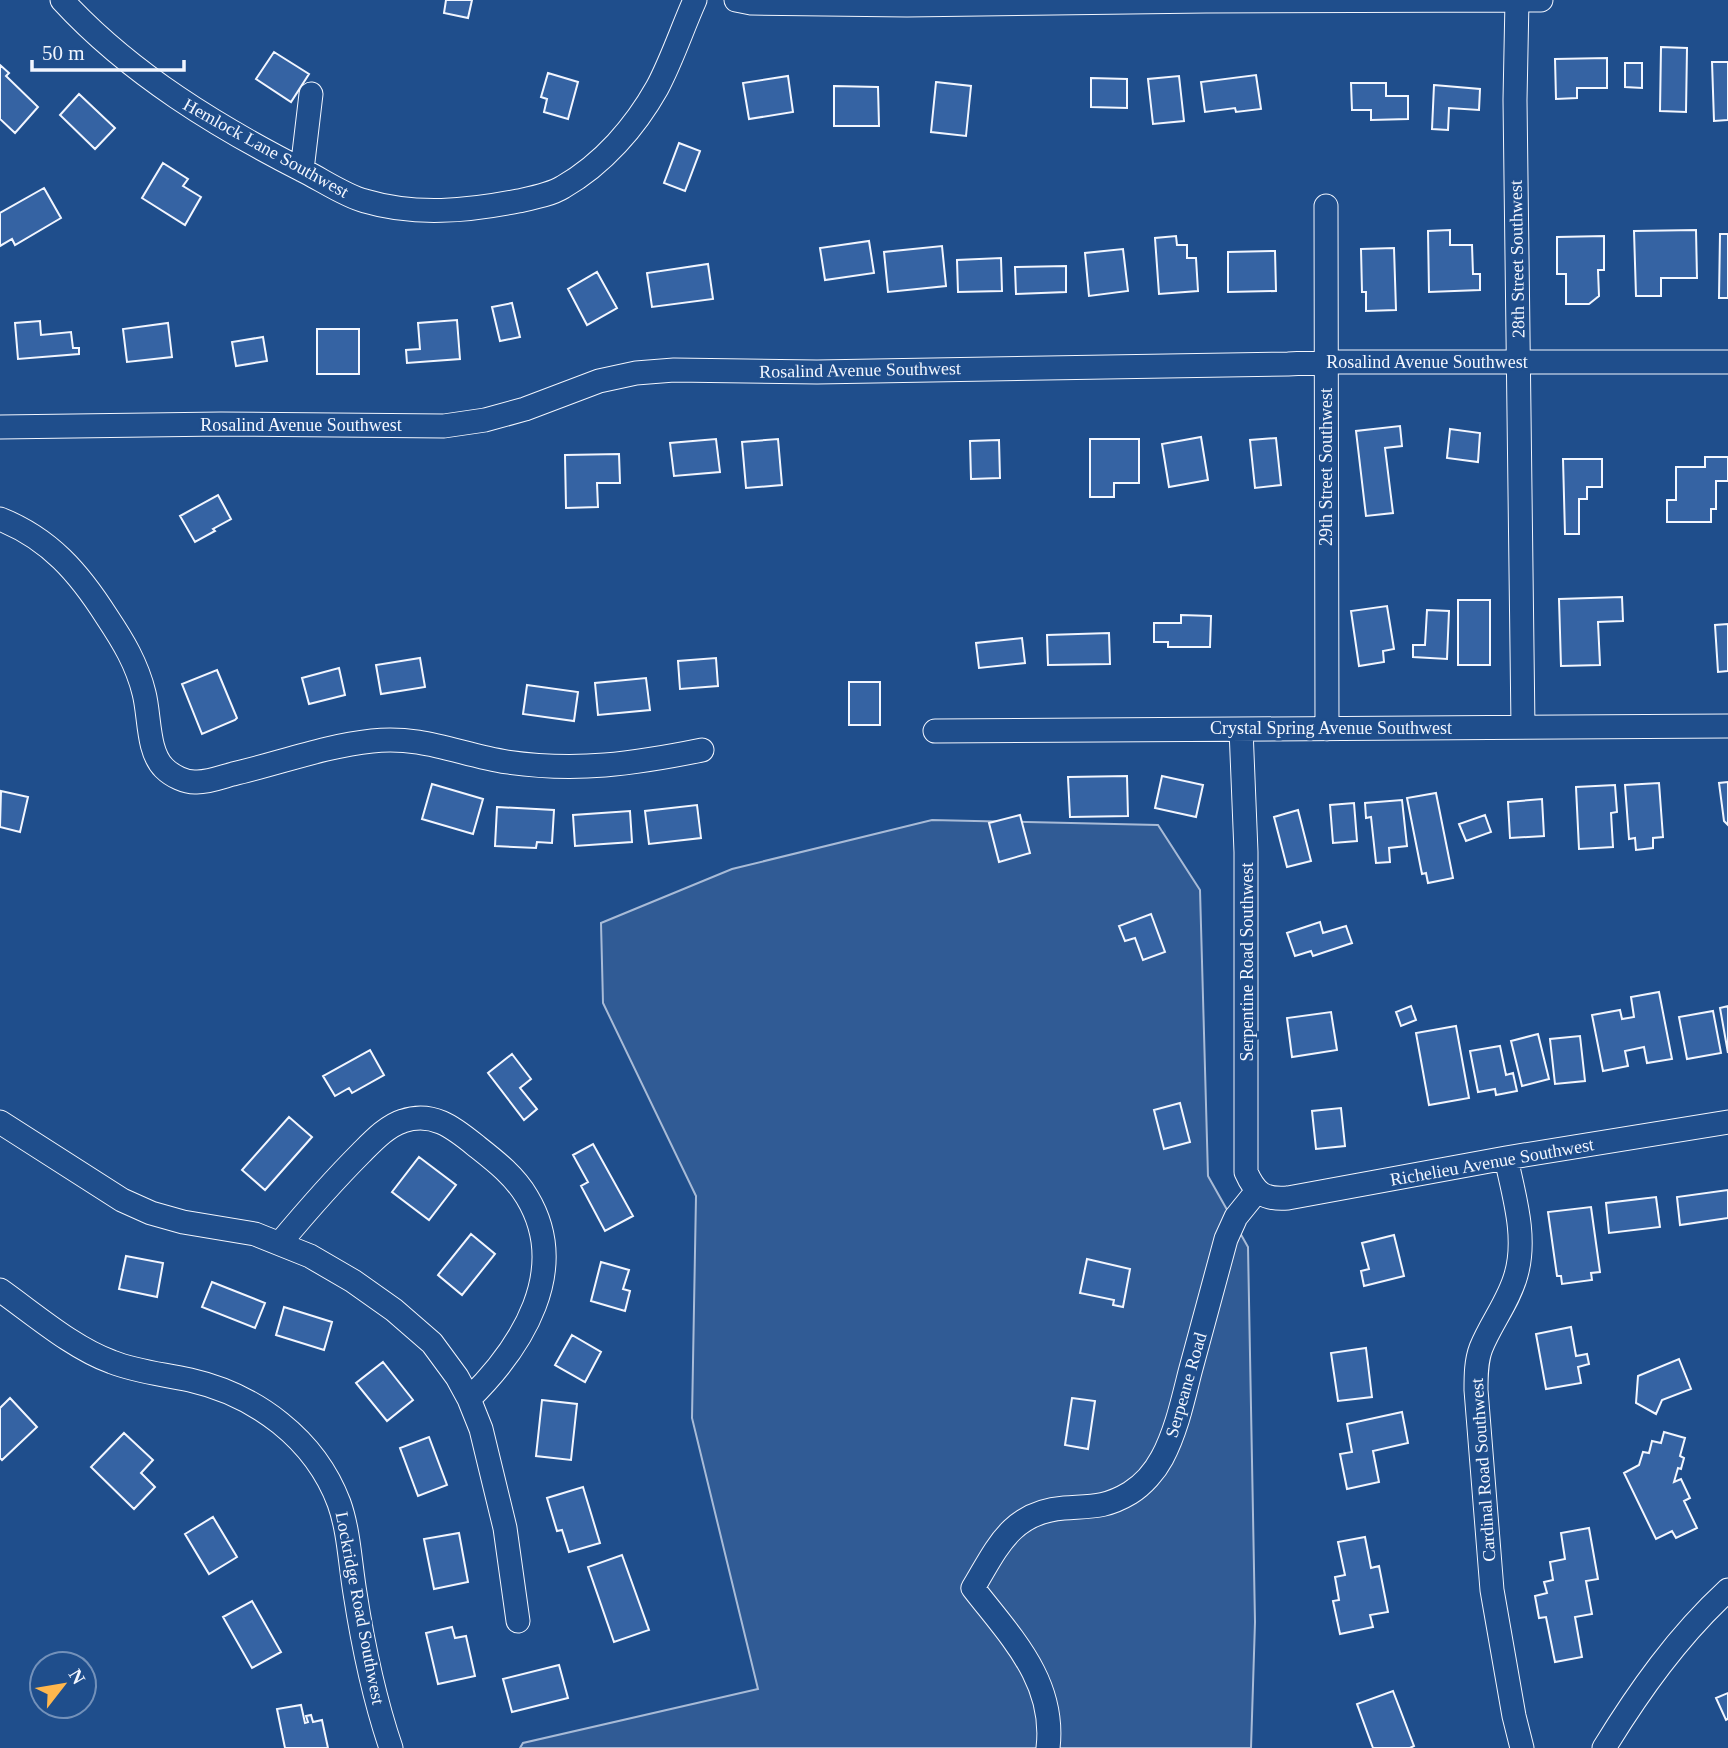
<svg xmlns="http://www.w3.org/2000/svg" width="1728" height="1748" font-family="'Times New Roman',serif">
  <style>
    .built { fill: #305b95; stroke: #a8bbd7; stroke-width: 2 }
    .building { fill: #3563a3; stroke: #f2f6ff; stroke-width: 2 }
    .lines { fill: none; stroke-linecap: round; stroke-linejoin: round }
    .minor-casing { stroke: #f2f6ff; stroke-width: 25 }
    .minor { stroke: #1f4e8c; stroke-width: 23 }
    .labels { text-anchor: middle; stroke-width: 5; stroke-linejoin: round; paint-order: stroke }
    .street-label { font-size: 18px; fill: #f2f6ff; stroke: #1f4e8c }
  </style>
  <rect width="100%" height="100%" fill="#1f4e8c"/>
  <!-- built -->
  <path class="built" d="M932 820 1158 825 1200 890 1208 1176 1248 1247 1255 1622 1251 1748H520L523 1743 758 1689 692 1418 696 1196 603 1003 601 923 732 869Z"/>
  <!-- building -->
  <path class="building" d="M446 0H472L468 18 444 13Z
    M1661 47 1687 48 1686 112 1660 111Z
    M274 52 309 74 291 102 256 79Z
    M1607 58V88H1577V98L1556 99 1555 59Z
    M1712 62H1728V120L1714 121Z
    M1625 63H1642V88L1625 87Z
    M0 65 9 73 6 76 38 107 15 133 0 119Z
    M548 73 578 82 568 119 544 112 547 99 541 97Z
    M1256 75 1261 109 1236 112 1235 108 1205 112 1201 82Z
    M788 76 793 112 749 119 743 83Z
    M1179 76 1184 121 1153 124 1148 79Z
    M1091 78 1127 79V108L1091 107Z
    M936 82 971 86 966 136 931 132Z
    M1351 83H1386V96H1408V119L1371 120V110H1352Z
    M1434 85 1480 89 1479 110 1449 108 1448 130 1432 129Z
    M834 86 878 87 879 126H834Z
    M79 94 115 128 95 149 60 115Z
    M679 143 700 151 685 191 664 183Z
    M163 163 188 179 183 186 201 197 185 225 142 198Z
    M44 188 61 218 15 245 12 239 0 246V213Z
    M1450 230V245H1472L1473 274H1480V290L1429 292 1428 231Z
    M1696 230 1697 278H1661V296H1636L1634 231Z
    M1720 234H1728V298H1719Z
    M1176 236 1177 245H1187V258H1196L1198 291 1159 294 1155 238Z
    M1604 236V270H1598L1599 296 1589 304H1566V274H1557V237Z
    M869 241 874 273 825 280 820 248Z
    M942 246 946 286 888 292 884 252Z
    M1394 248 1396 310 1366 311V292H1362L1361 249Z
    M1123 249 1128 291 1089 296 1085 253Z
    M1275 251 1276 291 1228 292V252Z
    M1001 258 1002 291 958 292 957 260Z
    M708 264 713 299 652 307 647 273Z
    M1066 266V292L1016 294 1015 267Z
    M597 272 617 308 587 325 568 289Z
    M512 303 520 337 500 341 492 307Z
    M457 320 460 359 407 363 406 350 420 349 418 323Z
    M40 321 41 335 71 332 73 348H79V354L18 359 15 323Z
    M168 323 172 357 127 362 123 329Z
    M317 329H359V374H317Z
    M263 337 267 361 236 366 232 342Z
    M1400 426 1402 446 1385 448 1393 513 1366 516 1356 431Z
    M1450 429 1480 433 1478 462 1447 458Z
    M1201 437 1208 480 1169 487 1162 444Z
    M1276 438 1281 485 1255 488 1250 440Z
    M716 439 720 472 674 476 670 443Z
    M778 439 782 485 746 488 742 442Z
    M1090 439H1139V483H1114V497H1090Z
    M999 440 1000 478 971 479 970 441Z
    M619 454 620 483H597L598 507 566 508 565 455Z
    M1705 457H1728V481H1716V509H1711V522H1667V500H1676V467H1705Z
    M1563 459H1602V487H1587V499H1579V534H1565Z
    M218 495 231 519 213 529 215 531 195 542 180 516Z
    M1622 597 1623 621 1598 622 1600 665 1561 666 1559 599Z
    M1458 600H1490V665H1458Z
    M1387 606 1394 649 1383 651 1384 662 1359 666 1351 611Z
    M1427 610 1449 611 1447 659 1413 657V645H1425Z
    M1181 615 1211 616 1210 647H1168V642H1154V623H1181Z
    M1728 624V671L1718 672 1715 625Z
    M1109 633 1110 664 1048 665 1047 635Z
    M1022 638 1025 663 979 668 976 643Z
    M420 658 425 687 381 694 376 665Z
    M716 658 718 686 680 689 678 661Z
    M339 668 345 695 309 704 302 678Z
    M217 670 237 718 235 720 202 734 182 684Z
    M646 678 650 710 598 715 595 683Z
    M849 682H880V725H849Z
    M527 685 578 692 574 721 523 714Z
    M1127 776 1128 816 1070 817 1068 777Z
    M1162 776 1203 785 1196 817 1155 808Z
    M1728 782V825L1724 821 1719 783Z
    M1659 783 1663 837 1653 838V848L1636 850 1635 838 1629 839 1625 785Z
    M432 784 483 799 473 834 422 819Z
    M1615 785 1617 812 1611 813 1613 847 1579 849 1576 787Z
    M1 791 28 797 20 832 0 827Z
    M1436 793 1453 878 1428 883 1426 873 1422 874 1407 798Z
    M1542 799 1544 836 1510 838 1508 802Z
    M1402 800 1407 846 1389 848 1390 862 1376 863 1371 817 1366 818 1365 803Z
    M1354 803 1357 841 1333 843 1330 805Z
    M697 805 701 838 649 844 645 811Z
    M497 807 554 810 552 843 537 842 536 848 495 846Z
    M1298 810 1311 861 1287 867 1274 817Z
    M630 811 632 842 575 846 573 815Z
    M1020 815 1030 853 999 862 989 823Z
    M1485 815 1491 832 1466 841 1459 824Z
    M1151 914 1165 952 1143 960 1135 938 1125 941 1119 926Z
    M1320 922 1323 933 1346 926 1352 943 1313 956 1311 951 1295 956 1287 933Z
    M1659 992 1672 1059 1647 1063 1644 1047 1625 1051 1628 1066 1603 1071 1592 1015 1620 1010 1622 1019 1634 1017 1631 997Z
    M1411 1006 1416 1020 1401 1026 1396 1012Z
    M1728 1006V1053L1720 1008Z
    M1713 1011 1721 1053 1687 1059 1679 1017Z
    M1331 1012 1337 1050 1292 1057 1287 1018Z
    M1456 1026 1469 1098 1429 1105 1416 1033Z
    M1538 1034 1549 1079 1522 1086 1511 1041Z
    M1580 1036 1585 1081 1555 1084 1550 1039Z
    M1500 1046 1506 1075 1513 1073 1517 1091 1496 1095 1495 1089 1478 1092 1470 1051Z
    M370 1050 384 1075 352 1093 349 1088 335 1096 323 1076Z
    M512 1054 531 1079 520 1088 537 1109 524 1120 488 1073Z
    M1180 1103 1190 1142 1164 1149 1154 1110Z
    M1341 1108 1345 1146 1316 1149 1312 1111Z
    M289 1117 312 1137 265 1190 242 1170Z
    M593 1144 633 1216 605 1231 581 1186 588 1182 573 1155Z
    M419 1157 456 1185 429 1220 392 1192Z
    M1728 1190V1218L1680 1225 1677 1197Z
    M1656 1197 1660 1227 1609 1233 1606 1203Z
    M1591 1207 1600 1272 1591 1273 1592 1280 1562 1284 1561 1276H1557L1548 1212Z
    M471 1234 495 1254 462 1295 438 1275Z
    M1394 1235 1404 1276 1364 1286 1361 1271 1369 1269 1362 1243Z
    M126 1256 163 1263 157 1297 119 1289Z
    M1087 1259 1130 1269 1123 1307 1113 1305 1114 1300 1080 1293Z
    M601 1262 629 1270 623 1289 630 1291 625 1311 591 1301Z
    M212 1282 265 1303 255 1328 202 1307Z
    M284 1307 332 1322 324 1350 276 1335Z
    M1571 1327 1576 1356 1587 1354 1589 1364 1578 1367 1581 1383 1546 1389 1536 1334Z
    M572 1335 601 1352 585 1382 555 1365Z
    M1366 1348 1372 1397 1338 1401 1331 1353Z
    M1679 1359 1691 1389 1662 1400 1656 1414 1636 1403 1638 1376Z
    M383 1362 413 1400 387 1421 356 1383Z
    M10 1398 37 1427 2 1460 0 1458V1408Z
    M1072 1398 1095 1401 1088 1449 1065 1445Z
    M542 1400 577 1404 571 1460 536 1456Z
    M1402 1412 1408 1443 1373 1451 1379 1482 1347 1489 1340 1454 1352 1452 1347 1424Z
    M1664 1432 1685 1438 1680 1456 1684 1458 1681 1469 1678 1468 1674 1482 1681 1479 1690 1498 1684 1501 1697 1528 1676 1538 1672 1531 1656 1539 1624 1473 1639 1465 1643 1452 1649 1453 1652 1441 1661 1443Z
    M124 1433 153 1460 141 1473 155 1487 134 1509 91 1467Z
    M429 1437 447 1485 418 1496 400 1448Z
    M583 1487 600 1543 569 1552 562 1530 557 1531 547 1498Z
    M213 1517 237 1557 209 1574 185 1534Z
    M1589 1528 1598 1579 1586 1581 1592 1614 1575 1617 1582 1657 1555 1662 1546 1617 1539 1618 1535 1596 1547 1593 1544 1582 1553 1580 1550 1562 1565 1559 1561 1533Z
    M459 1533 468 1582 434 1589 424 1539Z
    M1365 1537 1371 1568 1379 1566 1388 1612 1370 1615 1373 1627 1340 1634 1333 1601 1339 1600 1335 1577 1345 1575 1338 1542Z
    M622 1555 649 1630 614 1642 588 1567Z
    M252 1601 281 1652 252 1668 223 1617Z
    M452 1627 455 1638 466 1636 475 1676 438 1684 426 1633Z
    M559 1665 568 1698 512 1712 503 1679Z
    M1393 1691 1414 1746 1410 1748H1373L1357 1704Z
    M1728 1693V1719L1726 1720 1716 1698Z
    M301 1705 305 1723 308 1722 306 1716 311 1715 313 1722 322 1720 328 1748H285L277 1709Z"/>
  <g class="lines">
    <defs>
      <path id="minor" d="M62 0C130 74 219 128 308 173 325 182 348 197 365 201 415 216 468 211 518 201 532 198 550 195 563 187 603 164 635 127 657 88 672 60 682 29 695 0
        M736 0 751 3 907 5 1206 1 1541 0
        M1517 0 1515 100 1523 727
        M302 170 311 94
        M1326 206 1327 729
        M0 427 221 424 444 426 485 420 525 409 599 381 636 373 674 370 817 372 1288 364 1326 362H1728
        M0 519C50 539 79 573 107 617 123 641 137 664 144 693 150 716 147 751 164 768 172 776 186 783 197 782 209 782 222 777 233 774 280 763 325 746 372 741 421 735 461 755 507 762 577 772 633 764 702 750
        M1241 729 1246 852V1172C1255 1193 1264 1200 1288 1198L1506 1158 1728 1122
        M935 731 1728 726
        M0 1122 122 1200 151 1213 183 1222 255 1234 310 1256 353 1281 394 1310 432 1343 457 1377 469 1399 481 1429 505 1528 518 1621
        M1506 1158C1514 1196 1527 1237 1516 1275 1509 1301 1491 1323 1481 1348 1476 1361 1476 1376 1476 1390L1492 1590 1514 1716 1522 1748
        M280 1243C306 1212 332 1182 361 1153 373 1141 387 1126 403 1121 432 1111 453 1127 475 1145 494 1160 514 1175 527 1197 571 1270 522 1347 469 1399
        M0 1290C34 1314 73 1348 112 1362 137 1372 163 1374 190 1380 256 1395 315 1439 339 1503 349 1531 350 1563 355 1593 363 1645 374 1698 391 1748
        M1048 1748C1056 1681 1010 1636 973 1588 997 1548 1011 1512 1064 1508 1091 1506 1105 1508 1130 1493 1143 1485 1155 1471 1162 1458 1176 1432 1183 1400 1190 1372 1202 1328 1214 1283 1226 1239L1236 1217 1257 1191
        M1604 1748C1639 1691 1678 1636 1728 1590"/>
    </defs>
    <!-- minor casing -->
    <use href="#minor" class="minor-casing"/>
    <!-- minor -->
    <use href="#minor" class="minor"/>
  </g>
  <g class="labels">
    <!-- street labels -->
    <g class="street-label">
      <text transform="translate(266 148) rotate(29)" y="6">Hemlock Lane Southwest</text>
      <text transform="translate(1517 259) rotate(-91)" y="6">28th Street Southwest</text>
      <text x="1427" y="368">Rosalind Avenue Southwest</text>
      <text transform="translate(860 370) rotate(-1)" y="6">Rosalind Avenue Southwest</text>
      <text x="301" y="431">Rosalind Avenue Southwest</text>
      <text transform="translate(1326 467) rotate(-90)" y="6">29th Street Southwest</text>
      <text x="1331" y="734">Crystal Spring Avenue Southwest</text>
      <text transform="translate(1247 962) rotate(-90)" y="6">Serpentine Road Southwest</text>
      <text transform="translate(1492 1162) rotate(-10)" y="6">Richelieu Avenue Southwest</text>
      <text transform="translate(1186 1385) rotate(-74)" y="6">Serpeane Road</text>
      <text transform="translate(1483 1470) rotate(-94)" y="6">Cardinal Road Southwest</text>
      <text transform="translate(360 1608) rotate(79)" y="6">Lockridge Road Southwest</text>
    </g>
  </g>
  <!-- north arrow -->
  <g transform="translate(63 1685) rotate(59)"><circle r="33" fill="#1f4e8c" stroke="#7391ba" stroke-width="2"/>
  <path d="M0-5L12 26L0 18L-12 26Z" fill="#ffb74d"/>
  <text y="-10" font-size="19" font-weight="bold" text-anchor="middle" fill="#f2f6ff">N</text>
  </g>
  <!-- scale -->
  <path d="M32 60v10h152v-10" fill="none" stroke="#f2f6ff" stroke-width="3.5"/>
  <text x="42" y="60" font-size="21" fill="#f2f6ff" stroke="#1f4e8c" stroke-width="5" paint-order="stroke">50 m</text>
</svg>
